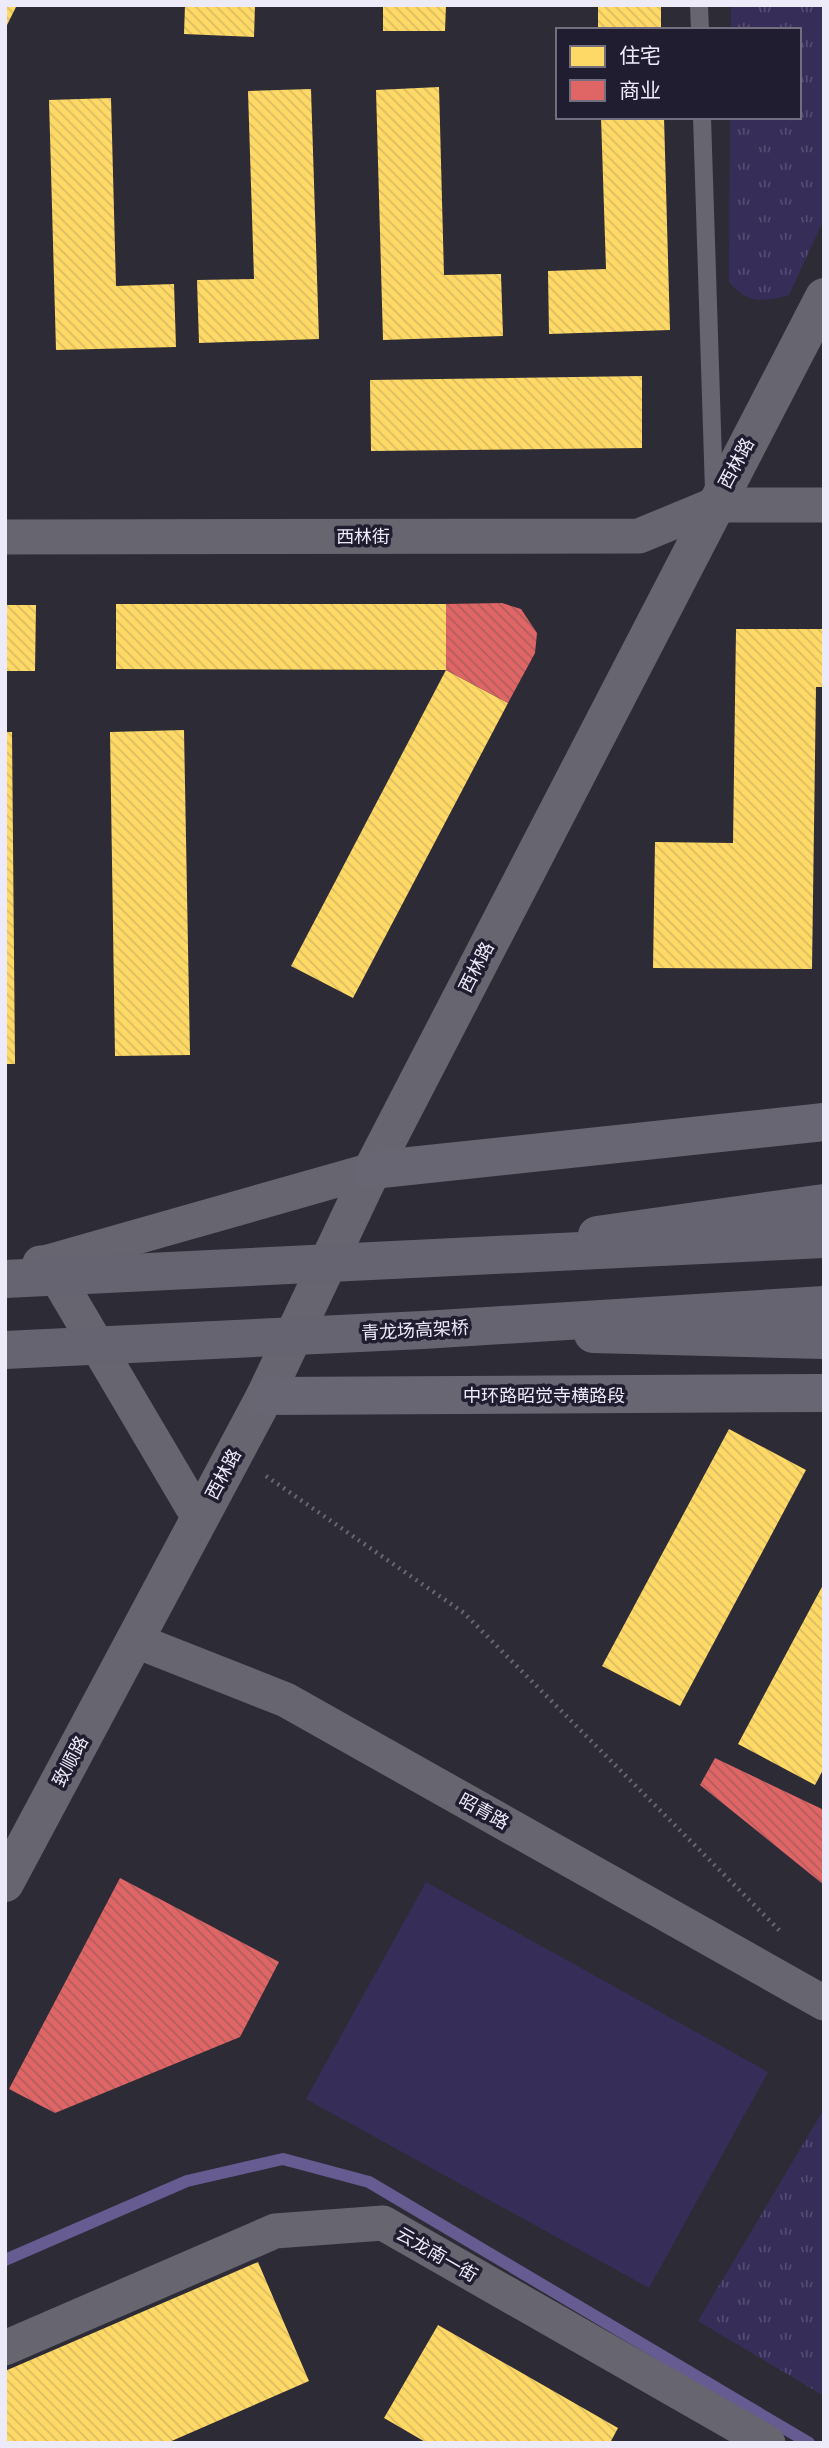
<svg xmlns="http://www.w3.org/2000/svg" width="829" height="2448" font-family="'IBM Plex Serif','Noto Sans SC',serif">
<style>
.park{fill:url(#park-tufts)}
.garden{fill:#372d59}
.homes{fill:url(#homes-back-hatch)}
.shops{fill:url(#shops-back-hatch)}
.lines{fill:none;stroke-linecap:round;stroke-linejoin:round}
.stream{stroke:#675c92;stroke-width:12}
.path{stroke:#686770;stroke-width:4.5;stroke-dasharray:2 5;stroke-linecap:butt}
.service{stroke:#67656f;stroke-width:18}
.minor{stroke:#67656f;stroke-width:35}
.tertiary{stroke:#67656f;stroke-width:38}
.primary{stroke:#686672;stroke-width:38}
.trunk{stroke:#666471;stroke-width:38}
.trunk-bridge{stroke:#666471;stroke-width:38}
.labels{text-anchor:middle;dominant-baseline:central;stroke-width:7;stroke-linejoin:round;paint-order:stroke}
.street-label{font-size:18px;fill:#edebf9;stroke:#211d30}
</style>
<defs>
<pattern id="park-tufts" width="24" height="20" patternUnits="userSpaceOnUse" patternTransform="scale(1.75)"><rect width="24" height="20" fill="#372d59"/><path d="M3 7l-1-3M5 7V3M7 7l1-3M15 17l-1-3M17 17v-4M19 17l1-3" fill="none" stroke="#544c72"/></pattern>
<pattern id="homes-back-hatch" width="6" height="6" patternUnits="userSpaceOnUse" patternTransform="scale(1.75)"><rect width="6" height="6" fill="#ffd966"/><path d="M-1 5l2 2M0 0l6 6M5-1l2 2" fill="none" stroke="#dabc61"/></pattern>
<pattern id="shops-back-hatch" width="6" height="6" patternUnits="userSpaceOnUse" patternTransform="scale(1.75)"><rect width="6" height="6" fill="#e06666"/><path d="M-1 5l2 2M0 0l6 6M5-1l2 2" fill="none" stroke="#b25c5e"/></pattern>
</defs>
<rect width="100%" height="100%" fill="#2d2b36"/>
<!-- park -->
<path class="park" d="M731,5h93v214l-35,76c-26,7 -42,9 -60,-13l1,-165h69v-87h-68z
M824,2109v287l-126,-75z"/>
<!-- garden -->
<path class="garden" d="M426,1882l342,190 -119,216 -343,-189z"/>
<!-- homes -->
<path class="homes" d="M5,5h12l-12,24z
M185,5h70l-1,32 -70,-3z
M383,5h63l-1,26h-62z
M598,5h63v24h-63z
M439,87l5,188 57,-1 2,62 -120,4 -7,-250z
M311,89l8,250 -120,4 -2,-63 57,-1 -6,-188z
M111,98l5,188 58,-2 2,63 -120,3 -7,-250z
M601,117h63l6,213 -121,4 -1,-63 58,-2z
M642,376v72l-271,3 -1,-71z
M116,604h330v66l-330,-1z
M5,605h31l-1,66h-30z
M736,629h88v58h-8l-4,282 -159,-1 2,-126 78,1z
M446,670l62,33 -155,295 -62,-32z
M184,730l6,325 -75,1 -5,-324z
M5,732h7l3,332h-10z
M729,1429l77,41 -126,236 -78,-40z
M824,1583v185l-9,17 -77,-41z
M258,2262l51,119 -142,62h-162v-72z
M438,2325l180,103 -8,15h-183l-43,-25z"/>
<!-- shops -->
<path class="shops" d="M502,603l19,6 16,24 -2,20 -27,50 -62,-33v-66z
M715,1758l109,52v75l-124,-100z
M120,1878l159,84 -39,75 -185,76 -46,-24z"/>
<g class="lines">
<!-- stream -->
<path class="stream" d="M5,2260l182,-79 96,-22 86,23 440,261"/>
<!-- path -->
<path class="path" d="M266,1476l198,137 317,319"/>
<!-- service -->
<path class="service" d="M699,5l1,25
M702,117l12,374"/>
<!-- minor -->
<path class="minor" d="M5,537l634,-1 75,-31h110
M48,1262l324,-92
M40,1263l8,-1 151,256
M134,1640l152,60 538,303
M5,2348l270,-117 108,-8 385,220"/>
<!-- tertiary -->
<path class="tertiary" d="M5,1883l260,-487 107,-226 452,-873"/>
<!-- primary -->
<path class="primary" d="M372,1170l452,-48
M265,1396l559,-3"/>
<!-- trunk -->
<path class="trunk" d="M597,1235l227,-32
M593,1334l231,6"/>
<!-- trunk-bridge -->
<path class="trunk-bridge" d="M5,1279l819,-40
M5,1350l418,-20 401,-25"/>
</g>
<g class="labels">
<!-- street labels -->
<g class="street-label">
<text transform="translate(736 463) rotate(-62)">西林路</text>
<text x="363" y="536">西林街</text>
<text transform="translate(476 967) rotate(-63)">西林路</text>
<text transform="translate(415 1330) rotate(-3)">青龙场高架桥</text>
<text x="544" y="1395">中环路昭觉寺横路段</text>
<text transform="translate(223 1474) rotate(-62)">西林路</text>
<text transform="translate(70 1761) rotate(-62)">致顺路</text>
<text transform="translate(484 1811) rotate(29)">昭青路</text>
<text transform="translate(437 2254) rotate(30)">云龙南一街</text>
</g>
</g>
<!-- border -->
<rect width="829" height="2448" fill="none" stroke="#edebf9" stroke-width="14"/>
<!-- legend -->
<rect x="556" y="28" width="245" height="91" fill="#211d30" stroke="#736f80" stroke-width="2"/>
<rect x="570" y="46" width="35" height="21" fill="#ffd966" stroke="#736f80" stroke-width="2"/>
<text x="619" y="63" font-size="21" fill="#edebf9">住宅</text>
<rect x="570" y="80" width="35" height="21" fill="#e06666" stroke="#736f80" stroke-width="2"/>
<text x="619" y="98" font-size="21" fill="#edebf9">商业</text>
</svg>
